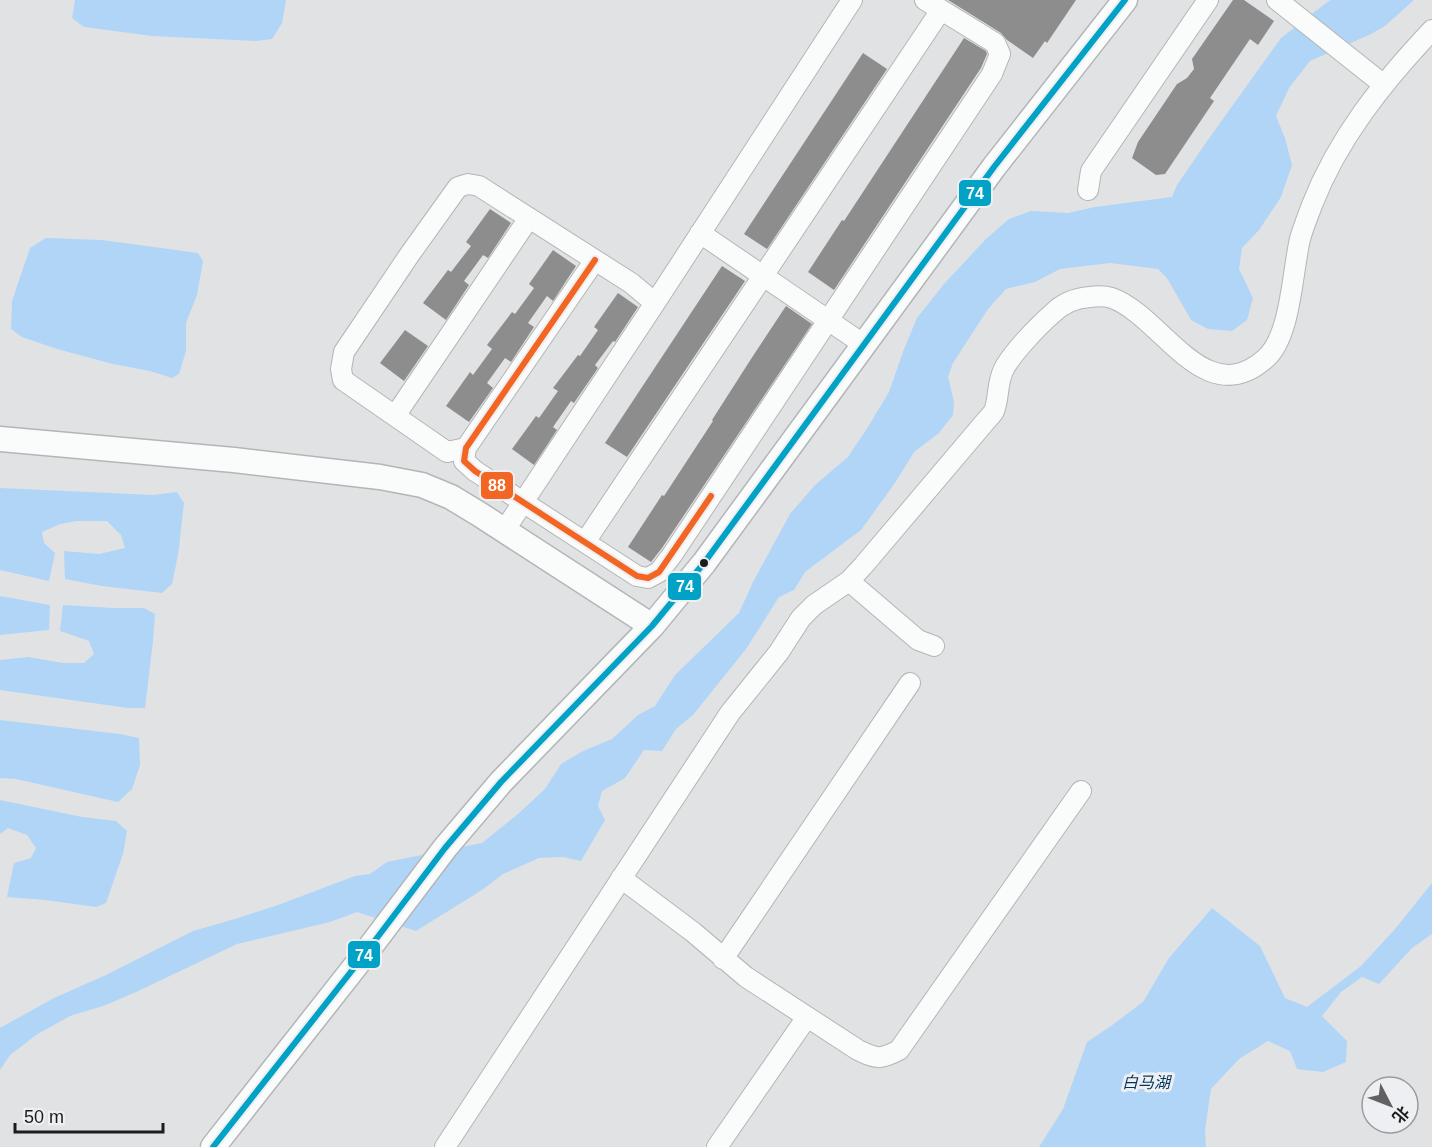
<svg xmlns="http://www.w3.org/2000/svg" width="1432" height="1147" font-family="Arial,'Noto Sans SC',sans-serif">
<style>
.water{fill:#b1d5f7}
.building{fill:#8d8d8e}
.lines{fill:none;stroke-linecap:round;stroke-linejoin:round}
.minor-casing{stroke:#b4b5b6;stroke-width:22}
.tertiary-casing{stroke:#b4b5b6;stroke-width:27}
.minor{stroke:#fafbfb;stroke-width:20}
.tertiary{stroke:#fafbfb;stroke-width:24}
.bus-1-casing{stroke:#edeff2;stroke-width:10}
.bus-2-casing{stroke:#edeff2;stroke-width:10}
.bus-1{stroke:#f26522;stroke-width:6}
.bus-2{stroke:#01a2c5;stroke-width:6}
.bus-dot{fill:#1c1c1e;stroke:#edeff2;stroke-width:2}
.labels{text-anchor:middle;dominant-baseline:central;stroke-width:6;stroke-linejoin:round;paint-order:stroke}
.water-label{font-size:16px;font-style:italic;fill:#013559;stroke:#edeff2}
.line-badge{stroke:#edeff2;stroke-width:2}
.badge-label{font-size:16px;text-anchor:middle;font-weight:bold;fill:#fff}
</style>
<rect width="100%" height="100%" fill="#e1e2e4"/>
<!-- water -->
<path class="water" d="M75,0h211l-4,23 -10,16 -16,2 -104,-5 -68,-9 -12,-9z
M1331,0h83l-29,26 -16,9 -59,26 -21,27 -13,28 9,22 7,27 -11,32 -22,33 -17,18 -3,21 14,29 -6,22 -15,11 -24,-2 -17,-9 -24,-42 -9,-9 -48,-6 -50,6 -25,13 -29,7 -18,20 -35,54 -5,14 6,25 -1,13 -14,18 -25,19 -19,31 -34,47 -56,42 -11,18 -15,7 -33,52 -53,66 -17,14 -14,22 -18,-1 -19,28 -23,13 -4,15 7,14 -24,41 -18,-4 -24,1 -36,16 -21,16 -66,41 -59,-19 -27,10 -93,22 -101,48 -30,13 -36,11 -34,19 -26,20 -10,15v-42l54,-30 52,-23 87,-44 42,-12 43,-14 77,-29 15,-2 17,-12 95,-19 36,-29 27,-25 16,-25 22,-13 29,-12 26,-24 17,-9 20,-31 64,-62 14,-31 37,-68 25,-29 33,-28 20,-30 21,-35 15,-43 13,-31 27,-34 42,-45 23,-20 22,-8 37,2 27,-6 77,-10 5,-12 28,-41 76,-106 45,-35z
M46,238l56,2 96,13 5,8 -6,34 -11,28v28l-7,23 -7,4 -22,-7 -37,-7 -56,-15 -35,-12 -11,-8 1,-28 18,-53z
M0,488l153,7 24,-3 7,11 -6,52 -6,29 -10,9 -60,-7 -37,-7 -1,-28 35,3 26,-6 -4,-13 -14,-14h-30l-17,3 -18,8 2,11 11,10 -6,28 -49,-11z
M0,596l50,9 -1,25 -49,5z
M63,605l50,3h31l11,6 -2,27 -8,67h-17l-128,-18v-30l28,-3 35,6h21l10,-9 -5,-13 -29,-10z
M0,720l120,14 19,4 1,27 -8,24 -14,13 -102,-23 -16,-1z
M0,800l82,17 34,4 11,10 -4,23 -17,49 -10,4 -51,-7 -38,-3 7,-34 17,-5 5,-10 -9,-13 -19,-7 -8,6z
M1432,883v51l-20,14 -33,36 -17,-7 -21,15 -19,24 25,25 -1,21 -23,10 -26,-3 -7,-18 -22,-10 -29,18 -28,30 -6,41 1,17h-167l24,-38 24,-67 24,-16 32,-24 26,-44 43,-50 48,38 25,52 22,9 54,-41 34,-37z"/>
<!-- building -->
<path class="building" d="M948,0h128l-29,43 -2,-2 -12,17 -26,-18 -6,-7z
M1233,0h11l30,21 -16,24 -8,-6 -40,59 4,3 -49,73 -9,1 -24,-17 6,-16 39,-58 10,-6 7,-9 -2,-10z
M964,38l22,13 1,3 -6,14 -147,222 -26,-18 34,-52 2,1z
M863,53l24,16 -120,180 -23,-15z
M490,209l21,14 -23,35 -5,-3 -19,26 5,4 -23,35 -23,-17 25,-33 3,2 20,-26 -5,-4z
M553,250l23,16 -23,35 -6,-5 -19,27 6,4 -23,35 -6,-4 -18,25 6,5 -24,34 -23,-16 24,-34 3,3 19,-26 -5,-4 25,-33 3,2 19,-26 -5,-4z
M722,266l23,15 -118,176 -22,-14z
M618,293l20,14 -23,35 -2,-1 -18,24 3,3 -24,35 -3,-2 -18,26 4,3 -23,35 -22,-16 24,-33 3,2 19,-27 -5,-3 25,-33 2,1 18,-26 -4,-3z
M786,306l26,18 -150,224 -11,14 -23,-15 34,-52 2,1 49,-75 -1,-1 39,-61z
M405,330l23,16 -24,35 -24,-18z"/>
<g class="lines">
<defs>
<path id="minor" d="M1277,0l107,85
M1088,190l3,-19 117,-171
M700,233l163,111
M595,260l-129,188 -2,13 11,10 162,105 11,2 11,-6 13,-17 320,-481 8,-20 -5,-11 -70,-43
M395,416l134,-198
M466,448l-19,4 -104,-72 -2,-11 3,-17 66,-98 48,-67 10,-3 11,2 152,97 24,20
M504,531l151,-228 197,-303
M585,542l356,-532
M849,581l69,59 16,6
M621,878l72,54 53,45 112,73c19,9 22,10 41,0l182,-259
M723,959l187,-276
M445,1147l285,-434 49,-61 22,-34 13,-13 35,-24 14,-15 122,-144c3,-4 7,-7 9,-11 5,-12 3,-27 9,-40 7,-16 36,-46 50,-58 10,-10 24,-15 37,-16 7,-1 15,-1 22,1 51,19 92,114 153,61 26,-22 27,-86 35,-120 3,-11 8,-23 12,-34 26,-67 71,-123 120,-175
M717,1147l90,-130"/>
<path id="tertiary" d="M0,439l234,21 146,17 42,8 29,12 28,17 173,112
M213,1147l148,-188 84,-111 56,-66 151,-156 52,-63 290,-396 131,-167"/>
</defs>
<!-- minor casing -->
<use href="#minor" class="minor-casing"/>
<!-- tertiary casing -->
<use href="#tertiary" class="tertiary-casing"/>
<!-- minor -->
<use href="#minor" class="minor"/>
<!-- tertiary -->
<use href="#tertiary" class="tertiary"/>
<defs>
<path id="bus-1" d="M595,260l-129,188 -2,13 11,10 162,105 11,2 11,-6 52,-76"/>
<path id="bus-2" d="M213,1147l148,-188 84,-111 56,-66 151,-156 52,-63 290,-396 131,-167"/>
</defs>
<!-- bus-1 casing -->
<use href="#bus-1" class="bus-1-casing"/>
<!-- bus-2 casing -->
<use href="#bus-2" class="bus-2-casing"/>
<!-- bus-1 -->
<use href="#bus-1" class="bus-1"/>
<!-- bus-2 -->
<use href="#bus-2" class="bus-2"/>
</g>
<!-- markers -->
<circle class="bus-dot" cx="704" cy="563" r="5"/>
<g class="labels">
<!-- water labels -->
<g class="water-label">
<text x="1146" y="1082">白马湖</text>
</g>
</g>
<g class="line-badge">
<rect x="958" y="179" width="34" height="28" rx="6" fill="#01a2c5"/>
<rect x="480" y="471" width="34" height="29" rx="6" fill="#f26522"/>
<rect x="667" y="572" width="35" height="29" rx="6" fill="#01a2c5"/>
<rect x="347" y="940" width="34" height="29" rx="6" fill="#01a2c5"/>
</g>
<g class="badge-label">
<text x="975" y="199">74</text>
<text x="497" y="491">88</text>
<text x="685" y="592">74</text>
<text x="364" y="961">74</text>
</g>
<!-- north arrow -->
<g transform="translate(1390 1105) rotate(132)"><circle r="28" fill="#edeff2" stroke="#999b9d" stroke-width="1.5"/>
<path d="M0-4.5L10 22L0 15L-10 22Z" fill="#616163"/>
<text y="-9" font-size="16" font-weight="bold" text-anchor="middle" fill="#1c1c1e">北</text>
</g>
<!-- scale -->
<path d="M15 1123v9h148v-9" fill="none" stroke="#1c1c1e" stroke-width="3"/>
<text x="24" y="1123" font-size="18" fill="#1c1c1e" stroke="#edeff2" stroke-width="4.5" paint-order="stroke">50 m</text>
</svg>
